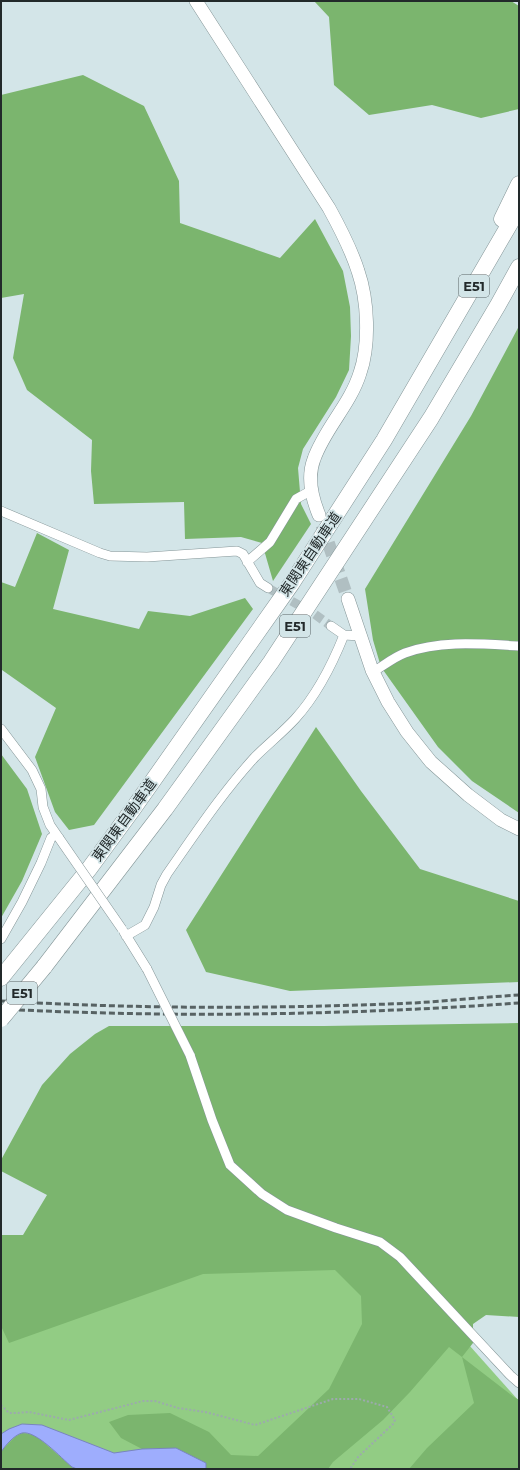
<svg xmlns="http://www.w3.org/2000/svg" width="520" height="1470" font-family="Montserrat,'Noto Sans JP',sans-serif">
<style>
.green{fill:#92cc84}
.forest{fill:#7bb56e}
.water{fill:#9eadfd;stroke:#7985be}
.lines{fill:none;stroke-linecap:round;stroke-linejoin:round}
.street-tunnel{stroke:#b0bfc2;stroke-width:9;stroke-dasharray:9 4.5;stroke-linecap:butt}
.secondary-tunnel{stroke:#b0bfc2;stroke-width:13;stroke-dasharray:13 6;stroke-linecap:butt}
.street-casing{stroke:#849597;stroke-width:10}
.secondary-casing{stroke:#849597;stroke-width:14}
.highway-casing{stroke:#849597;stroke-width:17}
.path{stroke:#9caaad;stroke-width:2;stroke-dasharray:2 2;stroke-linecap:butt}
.street{stroke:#fff;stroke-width:9}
.secondary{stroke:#fff;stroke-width:13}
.highway{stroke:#fff;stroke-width:16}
.rail{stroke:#576263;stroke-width:3;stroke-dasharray:6 3;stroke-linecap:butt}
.street-bridge-casing{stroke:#849597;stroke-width:10;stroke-linecap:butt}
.highway-bridge-casing{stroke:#849597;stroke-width:17;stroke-linecap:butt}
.street-bridge{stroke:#fff;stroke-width:9}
.highway-bridge{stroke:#fff;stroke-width:16}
.labels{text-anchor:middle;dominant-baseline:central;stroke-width:3.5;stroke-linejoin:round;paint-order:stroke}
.shield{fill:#d3e5e8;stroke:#576163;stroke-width:1}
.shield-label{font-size:13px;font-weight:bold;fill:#22292a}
.street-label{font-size:14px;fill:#22292a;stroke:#d3e5e8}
</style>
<rect width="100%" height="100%" fill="#d3e5e8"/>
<!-- green -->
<path class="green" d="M335,1261l110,57 74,83v68h-518v-178z"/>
<!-- forest -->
<path class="forest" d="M314,1h197l8,5v103l-38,9 -49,-13 -63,10 -35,-30 -5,-68z
M83,75l61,31 35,75 1,42 100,35 35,-39 28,52 7,36 1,29 -2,34 -13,27 -33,52 -5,19 3,36 10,20 -38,57 -11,-38 -21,-6 -56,2 -1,-37 -90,2 -3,-33 1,-31 -65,-50 -14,-32 11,-64 -23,4v-203z
M519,326v487l-47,-32 -34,-34 -57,-80 -8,-27 -8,-51 106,-173z
M37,533l32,17 -16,59 86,20 9,-18 42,5 55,-18 8,11 -159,216 -25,5 -14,-18 -20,-55 21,-49 -54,-38 -1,-15v-73l14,5z
M316,727l45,64 59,78 99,32v81l-229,9 -84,-19 -20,-42z
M1,754l26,35 15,45 -20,47 -21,37z
M519,1023v294l-33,-2 -13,9v19l-11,14 52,40 5,3v69h-110l18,-21 47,-45 -12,-46 -13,-10 -39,45 -27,28 -50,42 -5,7h-122v-6l-30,-15 -34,1 -21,-11 -12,-16 19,-7 42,-2 39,19 22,23 27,1 71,-67 33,-65 -1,-28 -26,-26 -132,4 -194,69 -8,-17v-91h22l24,-40 -46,-24v-11l41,-75 28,-31 25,-20 14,-8h215z
M22,1433l13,2 37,32 5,2h-76l1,-19 13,-13z"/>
<!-- water -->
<path class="water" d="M22,1424l20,1 72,28 28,-4 34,-1 30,15v6h-129l-5,-2c-11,-9 -36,-37 -50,-34 -8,2 -17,13 -21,19v-18l8,-5z"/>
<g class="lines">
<!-- street-tunnel -->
<path class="street-tunnel" d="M268,588l45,25 18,13"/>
<!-- secondary-tunnel -->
<path class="secondary-tunnel" d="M322,525l26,74"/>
<defs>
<path id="street" d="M1,511l99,42 10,3 37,1 90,-6 6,3 17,29 8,5
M247,562l23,-20 26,-43 16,-9
M331,626l13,9 16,1
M373,672c10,-6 21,-15 32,-19 36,-13 76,-9 114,-7
M1,729l31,41 9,19 2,18 7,18 9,13
M124,932l23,37
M126,936l19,-11 9,-18 7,-22 6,-11c28,-40 55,-81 88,-117 13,-13 27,-24 40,-38 21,-23 37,-54 49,-84
M1,939l21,-37 19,-39 10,-25 5,-4
M190,1055l22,65 18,45 32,29 25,16 49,18 44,14 20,15 110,118 9,8"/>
<path id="secondary" d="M196,1l133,207c11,20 22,41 29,63 10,29 12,73 2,102 -10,32 -35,55 -46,86 -7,18 -2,39 5,56
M348,599l24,71 16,32 19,30 24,30 37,33 33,25 18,9"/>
<path id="highway" d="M502,219l17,-35
M44,967l121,-158 106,-147 160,-244 67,-113 21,-38
M1,978l88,-109 44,-60 159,-226 92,-143 135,-232"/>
</defs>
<!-- street casing -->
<use href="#street" class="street-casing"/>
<!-- secondary casing -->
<use href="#secondary" class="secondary-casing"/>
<!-- highway casing -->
<use href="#highway" class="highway-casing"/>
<!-- path -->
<path class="path" d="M1,1405l8,8h8l12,-1 40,8 74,-19h12l23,7 27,4 50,13 78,-26h26l28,8 8,13 -2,4 -35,33 -8,12"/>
<!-- street -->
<use href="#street" class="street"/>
<!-- secondary -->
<use href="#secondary" class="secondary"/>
<!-- highway -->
<use href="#highway" class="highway"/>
<!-- rail -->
<path class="rail" d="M1,1001c137,8 275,8 412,2 35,-2 71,-6 106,-8
M1,1009c172,9 346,6 518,-6"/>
<defs>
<path id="street-bridge" d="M59,838l63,91
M147,969l43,86"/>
<path id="highway-bridge" d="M1,1019l43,-52"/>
</defs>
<!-- street-bridge casing -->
<use href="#street-bridge" class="street-bridge-casing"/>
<!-- highway-bridge casing -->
<use href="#highway-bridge" class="highway-bridge-casing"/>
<!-- street-bridge -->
<use href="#street-bridge" class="street-bridge"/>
<!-- highway-bridge -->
<use href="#highway-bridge" class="highway-bridge"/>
</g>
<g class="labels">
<!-- shield labels -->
<g class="shield">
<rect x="459" y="275" width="30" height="22" rx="3"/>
<rect x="280" y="615" width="30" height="22" rx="3"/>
<rect x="7" y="982" width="30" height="22" rx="3"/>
</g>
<g class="shield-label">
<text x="474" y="286">E51</text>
<text x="295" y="626">E51</text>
<text x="22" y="993">E51</text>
</g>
<!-- street labels -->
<g class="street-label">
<text transform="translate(310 554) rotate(-56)">東関東自動車道</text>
<text transform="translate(124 820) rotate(-54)">東関東自動車道</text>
</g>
</g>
<!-- border -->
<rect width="520" height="1470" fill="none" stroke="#22292a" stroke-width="4"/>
</svg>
